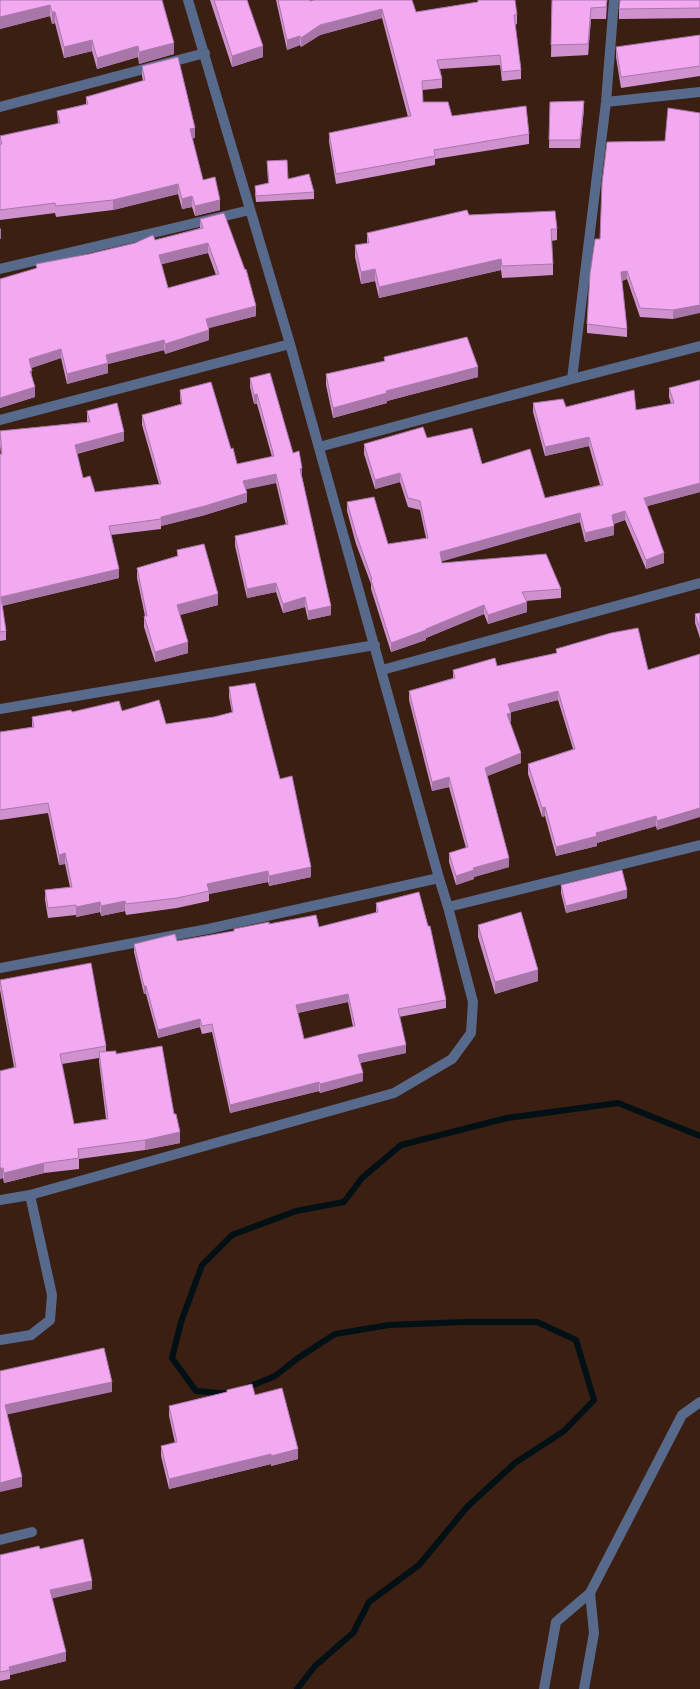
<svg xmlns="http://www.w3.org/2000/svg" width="700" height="1689" font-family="Commissioner,sans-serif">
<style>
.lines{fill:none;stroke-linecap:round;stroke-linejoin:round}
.stream{stroke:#011014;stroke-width:6}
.minor{stroke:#586a8b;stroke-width:10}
.wall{fill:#d091cf;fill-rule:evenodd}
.shaded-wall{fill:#a976a9}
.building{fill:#f2a9f1;stroke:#a976a9;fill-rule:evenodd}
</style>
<rect width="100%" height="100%" fill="#3a1f12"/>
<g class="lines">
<!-- stream -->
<path class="stream" d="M246,1388l29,-12 23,-18 37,-24 54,-9 75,-3h73l39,18 18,60 -30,31 -49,32 -48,44 -48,58 -50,37 -16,31 -38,33 -18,23
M232,1394l-36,-3 -24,-33 9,-36 21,-57 30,-30 64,-24 48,-9 18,-24 39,-33 106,-27 111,-15 82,33"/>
<!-- minor -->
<path class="minor" d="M606,102l94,-10
M0,107l205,-54
M0,269l250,-59
M572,379l34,-277 8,-102
M0,420l290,-76
M319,447l253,-68 128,-33
M382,670l318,-87
M0,709l375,-64
M448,907l252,-62
M0,968l208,-39 231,-51
M0,1200l30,-5 364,-102 58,-34 19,-26 2,-31 -25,-95 -9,-29 -149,-534 -102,-344
M0,1340l31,-5 19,-15 2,-25 -22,-100
M0,1540l32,-8
M544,1689l12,-67 34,-29 92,-178 18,-13
M584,1689l10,-56 -4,-40"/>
</g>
<!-- wall -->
<path class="wall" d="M0,0h162l12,54 -35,10 -1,-7 -41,12 -5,-18 -28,7 -9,-35 -3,1 -2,-8 -50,13z
M210,0h37l16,57 -31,10z
M276,0h34v1l106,11 62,-10v-2l39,15v9l-2,1 6,45v9l-19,2 -2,-16 -60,4 2,10v9l-19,2v12l29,14 77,18v10l-94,15v6l-99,19 -7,-42v-9l79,-16 -26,-99 -62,17 -19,12 -1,-2 -13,5z
M552,0h55l-1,19h-15l-3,36 -37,2z
M700,0v18l-81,1v-10z
M700,35v41l-79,12 -5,-31v-10z
M142,66l53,72h-3l11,42 17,30 -25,6 -3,-9 -10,2 -4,-15 -65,16 -57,7 -1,-4 -55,7v-84l58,-12 -1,-13 29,-7v-7l57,-16 -1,-5z
M550,102l34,7 -4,39h-31z
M700,113l-27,206 -33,-2 -13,-38 -5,2 5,48v8l-40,-4v-9l13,-85 65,-98z
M267,161l21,18 26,13v7l-58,3 -1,-9v-7l13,-3z
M469,215l88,14v11l-6,1 2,23v11l-51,3 -1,-8 -122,28 -4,-17 -14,3 -6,-27v-12l12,-1v-11z
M200,219l56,97 -48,12 1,12 -44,14 -1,-4 -56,14v9l-41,11 -6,-26 -30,10 1,9 3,20 -35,11v-129l36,-10v-5l53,-10 66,-14 45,-12zM208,253l8,22 -48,13 -7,-24z
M384,357l94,20 -91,24v2l-54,15 -7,-33v-11l58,-13z
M250,378l43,75 9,24 29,138 -23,5 -3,-13 -22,6 -7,-21 -29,6 -12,-52v-10l51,-11 -10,-42 -31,6 2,13 -42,13 -44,11v3l-50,6 8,43 -117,28 4,25v9l-6,1v-187h1l-1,-8v-15l87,-9v-11l37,30 -47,13 6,24 12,14 64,-8 -17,-59v-10l39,-11 -1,-5v-9l51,59 6,15 35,-7 -15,-53h-3l-4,-17z
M700,380v112l-53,14 17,57 -18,6 -21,-49 -11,4v11l-29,7 -5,-20 -138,39v2l119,26v9l-35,3 1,11 -39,12 -4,-10 -58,24v2l-35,12 -20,-63v-5l-15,-40 -9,-33v-9l41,42 38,-6 -6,-28 -12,-3 -8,-25 -25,7 -11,-35v-10l63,-6 55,26 63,34 55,-13 -11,-39 -44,10 -12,-44v-9l33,4 70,3 35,-6 -2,-7v-9z
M177,550l41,55 -39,10 9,38 -33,9 -11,-35v-11h1l-8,-38v-10l40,-12z
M700,613v25l-5,-15v-9z
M556,649l92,21 52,-16 -43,176 -1,-4 -59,17v3l-41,10 -11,-40 -3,1 -14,-43v-10l45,-15 -15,-49 -47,12v10h-1l11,41 -34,13 22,91 -35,10v2l-18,6 -7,-23v-9l17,-5 -17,-61 -17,4 -23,-91v-9l44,-13v-8l44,-4 59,-13z
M229,687l51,92 31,98 -42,9 -1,-4 -59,12v7l-32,7 -51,7 -1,-4 -24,5 -1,-4 -24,5v-2l-28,3 -3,-18v-10l25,-3 -5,-23 -6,1 -11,-52 -48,7v-88l32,-5v-10l40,-5 50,-1 44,13 48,-7 18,-4 -3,-16z
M561,885l66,13 -61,15 -5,-20z
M376,903l70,97v8l-47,9 7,36 -46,10 3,18 -43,12 -1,-2 -89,22 -18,-81 -10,2 -2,-7 -42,11 -12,-44h-2l-10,-42v-8l43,-3 57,-10v-2l35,-5 50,3 57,-14zM348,1002l5,25 -49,12 -6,-26z
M478,925l60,56 -43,13 -17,-57z
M0,980l106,66v5l10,3 58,60 6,29 -35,7 -66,9v10l-35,4 -40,10 -1,-5 -3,1 14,-112 -14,-77zM99,1058v4l7,57 -32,5 -12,-60z
M227,1390l28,5 43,64 -27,7v-2l-102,25 -8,-33v-10l14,-3 -6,-27v-10l58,-14z
M40,1549l52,40 -40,9 14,63 -56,14v4l-10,2v-126z"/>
<!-- shaded-wall -->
<path class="shaded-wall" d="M607,0l-1,19v-12z
M50,5v11l-50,13v-12z
M591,8v11l-3,36v-11z
M382,9v9l-62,17 -19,12v-9l19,-13z
M52,12h3v11l-3,1z
M300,36v9l-13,5v-10z
M92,40v11l-28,7v-11z
M174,43v11l-35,10v-12z
M138,46v11l-41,12v-11z
M263,46v11l-31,10v-11z
M584,101v8l-4,39v-8z
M195,128v10l-5,1v-10z
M178,184v10l-65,16v-10z
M192,196v11l-10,2v-10z
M220,200v10l-25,6v-10z
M1,228v11h-1v-10z
M208,243v10l-49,12v-10z
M501,259v11l-122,28v-11z
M375,269v12l-14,3v-12z
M627,271v8l-6,2v-9z
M700,305v8l-27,6v-9z
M256,306v10l-50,13v-10z
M209,330v10l-44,14v-10z
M164,340v10l-56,14v9l-41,11v-10l39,-19z
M61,349v9l-32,11v-10z
M478,367v10l-91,24v2l-54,15v-10l53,-17z
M35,387v10l-35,11v-10z
M257,394v10h-3v-9z
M124,432v9l-49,13v-9z
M589,437v9l-44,10v-9z
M302,468v9l-2,-8z
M400,473v9l-25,7v-9z
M276,474v9l-33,7v-9z
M700,483v9l-56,15v-9z
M247,493v9l-42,13 -44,11v-9z
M625,511v9l-13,4v-9z
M580,513v9l-140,40v-10z
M614,526v9l-29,7v-9z
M664,553v10l-18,6v-9z
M119,569v9l-118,28v-9z
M276,583v9l-29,6v-9z
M218,594v11l-41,11v-11z
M305,597v10l-22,6v-9z
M527,602v10l-39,12v-9z
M484,605v9l-58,24v2l-35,12v-9z
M331,606v9l-23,5v-9z
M188,642v11l-33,9v-10z
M558,691v9l-50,13v-9z
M511,713v9l-4,1v-9z
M521,753v10l-36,14v-9z
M449,777v10l-17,4v-9z
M545,807v9l-3,1v-9z
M700,808v9l-43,13v-9z
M656,816v10l-59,17v3l-41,10v-9l40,-14z
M65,853v11l-6,1v-10z
M509,858v9l-35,10v2l-18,6v-9l17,-8z
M311,867v10l-42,9v-10z
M268,871v11l-59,12 -2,-10z
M627,890v8l-61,15v-7z
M125,901v10l-24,5v-10z
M100,902v10l-24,5v-10z
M538,970v11l-43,13v-12z
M144,986h2v8h-2z
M348,994v8l-52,11v-8z
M200,1019v8l-42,11v-8z
M406,1045v8l-48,10v-8z
M363,1073v8l-43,12v-9z
M319,1082v9l-89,22v-8z
M180,1132v11l-35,7v-10z
M44,1163v10l-40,10v-10z
M0,1168h3v10l-3,1z
M112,1382v10l-107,23v-10z
M298,1449v10l-27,7v-10z
M271,1454v10l-102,25v-10z
M22,1477v10l-22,5v-9z
M92,1581v8l-42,10v-9z
M66,1652v9l-56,14 -1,-8z"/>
<!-- building -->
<path class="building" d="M0,0h162l12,43 -35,9 -1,-6 -41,12 -5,-18 -28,7 -9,-35h-3l-2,-7 -50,12z
M214,0h33l16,46 -31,10z
M278,0h32v1l4,-1h98l4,12 62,-10v-2h37l2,15h-3l7,55 -19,2 -2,-17 -63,5 5,19 -20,2 1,21h25l4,14 74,-10 3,28 -95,16 1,6 -99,18 -7,-41 82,-17 -29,-107 -62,16 -19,13 -1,-2 -13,4z
M552,0h55l-1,7 -15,1 -3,36 -37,1z
M620,0h80v8l-81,1z
M700,35v31l-79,11 -5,-30z
M178,57l17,71 -5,1 13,51 12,-3 5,23 -25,6 -3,-10 -10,3 -4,-15 -65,16 -57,6 -1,-3 -55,7v-66h2l-2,-8 60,-13 -3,-12 31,-7 -2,-7 59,-17 -3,-14z
M584,101l-4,39h-31l1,-38z
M668,108l32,5v192l-27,5 -33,-2 -13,-37 -6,1 6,57 -40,-5 3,-50 5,-35h5l2,-56 5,-41 58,-1z
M287,160l1,19 21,-5 5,18 -58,4 -1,-10 14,-3 -2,-22z
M467,210l2,5 86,-4 2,18h-6l2,35 -51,2 -1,-7 -122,28 -4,-18 -14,3 -6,-27 14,-2 -2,-10z
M224,213l21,57 1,-1 10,37 -50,13 3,11 -44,14 -1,-4 -58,15 2,8 -41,11 -6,-25 -32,10 3,12h-2l5,16 -35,11v-119l37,-11 -1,-4 53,-10 46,-11 18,-8 2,5 48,-12 -3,-9zM208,243l11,31 -51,14 -9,-33z
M467,337l11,30 -92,24 1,2 -54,15 -7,-34 59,-13 -1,-4z
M270,373l23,80 6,-2 3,17 -2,1 31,137 -23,5 -3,-14 -22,7 -7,-21 -29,6 -12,-53 53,-12 -12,-50 -33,7 4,12 -42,13 -44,11v2l-52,7 10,43 -118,28 5,34 -6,1v-178h2l-2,-23 90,-9 -3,-11 30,-8 7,29 -49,13 8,33 7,-2 5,16 66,-8 -19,-69 40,-11 -2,-14 31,-8 20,67 2,-1 4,16 37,-8 -17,-62 -3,1 -4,-17z
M700,380v103l-56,15 20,55 -18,7 -21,-49 -13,4 2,11 -29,7 -5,-20 -140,39 2,11 104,-9 15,35 -39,3 5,10 -39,13 -4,-10 -58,24v1l-35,13 -20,-63 1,-1 -16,-45 -9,-32 27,-5 14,47 40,-6 -8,-37 -12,-3 -8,-25 -25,7 -11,-36 59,-17 4,11 45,-10 10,36 48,-15 15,49 58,-13 -14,-48 -44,10 -12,-44 30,-4 3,8 68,-17 2,20 38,-7 -5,-15z
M204,544l14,50 -41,11 11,37 -33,10 -11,-36h3l-10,-48 41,-12 -1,-6z
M700,613v16l-5,-15z
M638,628l10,42 52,-16v154l-43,13 -1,-5 -60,17 1,3 -41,11 -11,-40 -3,1 -14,-44 47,-15 -17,-58 -50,13 3,9 -4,1 14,39 -36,15 24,90 -36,10 1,2 -18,6 -7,-23 19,-6 -19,-70 -17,5 -23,-91 46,-13 -2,-8 42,-12 2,8 60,-13 -1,-4 55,-16z
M255,683l25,96 12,-3 19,91 -42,9 -1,-5 -61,13 2,7 -32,7 -51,6 -1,-3 -24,5 -1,-4 -24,5v-2l-28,3 -3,-18 27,-3 -7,-34 -6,2 -11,-52 -48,7v-78l34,-5 -2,-10 39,-7 1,2 47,-11 3,10 37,-11 7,24 48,-7 19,-5 -4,-25z
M622,870l5,20 -61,16 -5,-21z
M419,892l9,34h2l16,74 -48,9 8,36 -48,10 5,18 -43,11 -1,-2 -89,23 -18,-81 -10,2 -2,-7 -42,11 -12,-44h-2l-10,-42 41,-10 2,7 57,-10v-2l35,-7v2l47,-9 3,12 59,-15 -2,-9zM348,994l7,32 -51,13 -8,-34z
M521,912l17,58 -43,12 -17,-57z
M91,963l15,83 -46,8 14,70 34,-5 -9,-67 17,-1v3l46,-8 12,68h2l4,18 -35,8 -67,9 1,9 -35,5 -40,10 -1,-5h-3v-97l16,-4 -16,-87z
M104,1348l8,34 -107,23 17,72 -22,6v-112z
M252,1384l3,11 27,-7 16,61 -27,7v-2l-102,25 -8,-33 16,-4 -8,-36 58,-14v-2z
M83,1539l9,42 -42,9 16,62 -57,15 1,3 -10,2v-117l39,-9 1,3z"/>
</svg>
